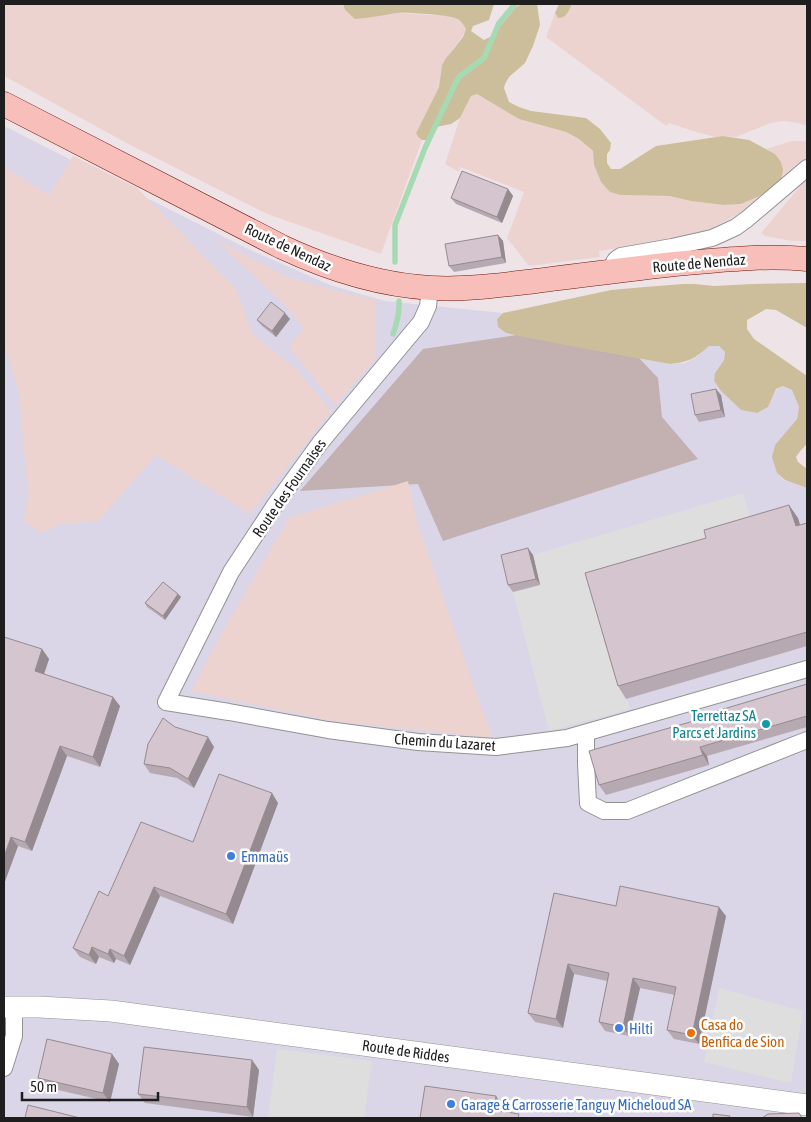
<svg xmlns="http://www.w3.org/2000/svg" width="811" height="1122" font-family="'Asap Condensed',sans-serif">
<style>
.industrial{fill:#dad6e7}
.construction{fill:#c3b0b0}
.farmland{fill:#edd3d0}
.forest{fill:#ccbe9b}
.parking{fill:#dedede}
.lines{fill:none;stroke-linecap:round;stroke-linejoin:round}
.stream{stroke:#a6dab3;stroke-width:5.5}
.minor-casing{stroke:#929292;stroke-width:18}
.tertiary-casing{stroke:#929292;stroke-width:22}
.secondary-casing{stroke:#701609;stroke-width:25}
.minor{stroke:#fff;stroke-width:16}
.tertiary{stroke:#fff;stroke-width:21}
.secondary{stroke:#f7beba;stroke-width:24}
.wall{fill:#b7a9b1}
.shaded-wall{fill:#958a90}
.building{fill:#d5c5ce;stroke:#958a90}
.culture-dot{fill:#0f9aa8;stroke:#fff;stroke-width:2}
.shop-dot{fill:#3f7fe0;stroke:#fff;stroke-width:2}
.food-dot{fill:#e8710a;stroke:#fff;stroke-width:2}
.labels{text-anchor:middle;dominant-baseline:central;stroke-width:5;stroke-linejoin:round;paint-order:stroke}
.street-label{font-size:15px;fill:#1e1e1e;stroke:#fff}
.culture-label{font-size:15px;fill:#0d838f;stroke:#fff;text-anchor:end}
.shop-label{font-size:15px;fill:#366cbe;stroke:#fff;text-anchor:start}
.food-label{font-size:15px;fill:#c56008;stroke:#fff;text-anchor:start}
</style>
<rect width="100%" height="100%" fill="#eee4e8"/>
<!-- industrial -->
<path class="industrial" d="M4,126l242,122 84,37 55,16 118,12 -6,6 1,8 8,6 59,12 105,19 15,-1 13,-7 11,-10h10l6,6 -1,8 -9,13 -1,8 7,10 20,19 15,3 12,-6 8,-17 7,-4 9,4 7,17 -2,12 -22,26 2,28 7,7 23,8v630h-803z"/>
<!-- construction -->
<path class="construction" d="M517,335l122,23 19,20 4,39 36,42 -255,82 -25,-57 -118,7 123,-142z"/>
<!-- farmland -->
<path class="farmland" d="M4,4h339l2,6 10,8h10l35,-5 47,3 9,2 6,4 4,7 -4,8 -9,13 -7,8 -4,7 -3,22 -23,46 2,4 4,3 -41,114 -114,-40 -135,-68 -128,-70z
M572,4h235v122l-9,-3 -16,-2 -11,2 -35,14 -12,-1 -9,1 -19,-5 -27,-9 -3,3 -120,-89 9,-24 3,5 9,-4z
M477,94l42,25 47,13 13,7 14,12 1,14 7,17 10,10 9,3 49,1 22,5 32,4 18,-1 26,-11 -18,15 -40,22 -19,6 -91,15 1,6 -71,9 -22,-28 17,-46 -64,-25 -1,5 -14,-8 15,-46 11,-22z
M792,141h15v20l-26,19 -6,-26 -9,-5z
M73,156l64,32 99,101 16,45 44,35 35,42 -81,103 -94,-59 -58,66 -38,3 -19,9 -17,-12 4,-29 -9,-99 -15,-50v-176l45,28z
M807,178v63h-15l-27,-5 -4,-3z
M215,239l70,37 63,18 28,6 -1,59 -40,46 -46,-58 15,-19 -19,-23z
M408,481l9,42 75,215 -158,-17 -143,-30 33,-62 65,-111z"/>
<!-- forest -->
<path class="forest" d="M343,4h151l-5,16 -16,6 -2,5 13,9 8,-4 24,-29 6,-3h15l3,21 -7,21 -8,17 -16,14 -4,7 -1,4 5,14 10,5 12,4 55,7 14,11 11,14 -1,7 -3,4v9l4,6h9l36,-23 67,-10 26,4 26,14 6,8 2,8 -2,10 -14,13 -26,11 -18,1 -32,-4 -22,-5 -49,-1 -10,-3 -9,-10 -7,-17 -1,-14 -14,-12 -13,-7 -47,-13 -42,-25 -6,2 -11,22 -9,6 -15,3 -8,13h-6l-4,-3 -2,-4 23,-46 3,-22 4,-7 7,-8 10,-13 3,-8c-3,-5 -5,-9 -11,-11 -9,-3 -48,-6 -58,-5 -14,2 -28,5 -42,6l-10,-9z
M559,4h13c-3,6 -5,14 -14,14l-3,-5z
M807,283v45l-31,-18 -10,-1 -19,11v9l7,10 53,37v68l-6,6 -5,7 2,5 9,7v19l-22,-8 -8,-7 -5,-16 3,-12 22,-26 2,-12 -7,-17 -9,-4 -7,3 -8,18 -11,6 -16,-3 -20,-19 -7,-10 1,-8 9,-13 1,-8 -6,-6h-10c-14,13 -21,16 -39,18l-105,-19 -59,-12 -8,-6 -1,-8 6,-6 108,-23 34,-3 38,-3h12l19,2 38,-2z"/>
<!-- parking -->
<path class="parking" d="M743,493l11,37 -160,55 36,124 -81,22 -36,-139 27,-7 -7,-30z
M719,988l84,23 -12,72 -87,-21z
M277,1049l95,12 -8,57h-96z"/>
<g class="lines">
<!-- stream -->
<path class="stream" d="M395,262v-37l30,-77 31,-66 4,-6 24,-18 15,-35 16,-19
M393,334c4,-11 7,-21 6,-33"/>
<defs>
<path id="minor" d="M614,272c-1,-9 -1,-12 7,-16l51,-9 40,-9 9,-4 15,-7 11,-8 60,-51
M430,288l-2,18 -7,16 -101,121 -45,62 -44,67 -65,130 63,10 99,18 90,12 78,5 71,-9 240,-69
M586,733v30l2,40 16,8h23l180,-71
M4,1068l10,-32v-29"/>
<path id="tertiary" d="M4,1007h35l72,4 696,94"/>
<path id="secondary" d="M4,104l278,143c47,22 97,38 149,41 35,2 70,-3 105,-7 47,-6 93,-12 139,-17 44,-4 88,-9 132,-5"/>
</defs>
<!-- minor casing -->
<use href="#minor" class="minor-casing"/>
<!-- tertiary casing -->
<use href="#tertiary" class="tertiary-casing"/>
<!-- secondary casing -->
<use href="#secondary" class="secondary-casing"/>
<!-- minor -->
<use href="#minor" class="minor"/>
<!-- tertiary -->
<use href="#tertiary" class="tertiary"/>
<!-- secondary -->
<use href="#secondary" class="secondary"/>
</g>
<!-- wall -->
<path class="wall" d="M508,189l5,7 -11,27 -46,-19 -5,-6z
M498,235l5,6 3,22 -52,9 -5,-6z
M290,319l-14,18 -14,-11 -5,-6z
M721,395l4,22 -26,5 -4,-7z
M798,518l2,7 7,-2v123l-181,53 -8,-13z
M533,555l7,30 -27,7 -5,-7z
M178,594l3,3 -16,23 -18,-13 -2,-4z
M42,649l7,10 -5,15 76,32 -20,61 -33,-11 -35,95 -14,-5 -14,38z
M807,684v43l-100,29 2,9 -103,30 -7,-10 119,-71z
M175,727l39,20 -20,41 -17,-10 -27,-5 -6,-9z
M278,803l-45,121 -73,-28 -30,69 -14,-6 -2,4 -15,-6 -3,7 -16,-7 -7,-9 35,-52 85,-54z
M554,893l62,13 110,10 -27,128 -25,-5 -7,-9 8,-35 -35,-7 -11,48 -24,-5 -6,-9 8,-41 -33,-7 -11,54 -28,-6 -7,-9z
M112,1054l7,10 -9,38 -65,-15 -7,-9z
M252,1060l7,10 -6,47 -108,-14 -7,-9z"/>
<!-- shaded-wall -->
<path class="shaded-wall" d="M508,189l5,7 -11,27 -5,-6z
M498,235l5,6 3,22 -4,-6z
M285,313l5,6 -14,18 -4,-6z
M716,389l5,6 4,22 -4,-7z
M789,505l9,13 6,21 -8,-13z
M528,548l5,7 7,30 -4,-6z
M178,594l3,3 -16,23 -2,-4z
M42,649l7,10 -7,21 -7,-9z
M113,697l7,9 -20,61 -7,-10z
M208,737l6,10 -20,41 -6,-9z
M60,746l7,10 -35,95 -7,-9z
M700,747l7,9 2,9 -6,-10z
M272,793l6,10 -45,121 -7,-10z
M11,837l7,9 -14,38v-27z
M154,887l6,9 -30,69 -6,-9z
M719,907l7,9 -27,128 -7,-9z
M92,947l7,10 -3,7 -7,-9z
M110,949l6,10 -2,4 -6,-9z
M568,964l6,10 -11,54 -7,-9z
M633,978l7,10 -11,48 -6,-9z
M112,1054l7,10 -9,38 -7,-9z
M252,1060l7,10 -6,47 -6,-10z
M496,1096l8,13 -1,9 -9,-8z"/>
<!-- building -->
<path class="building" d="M462,171l46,18 -11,28 -46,-19z
M498,235l4,22 -53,9 -4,-22z
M271,302l14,11 -13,18 -15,-11z
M716,389l5,21 -26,5 -4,-21z
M789,505l7,21 11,-3v109l-189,54 -33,-113 121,-35 -2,-8z
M528,548l8,31 -28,6 -7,-30z
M163,582l15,12 -15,22 -18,-13z
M4,637l38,12 -7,22 78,26 -20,60 -33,-11 -35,96 -14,-5 -7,20z
M807,684v32l-107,31 3,8 -104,30 -10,-34 129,-37 -1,-3z
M163,718l12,9 33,10 -20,42 -18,-11 -26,-4 4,-20z
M219,774l53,19 -46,121 -72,-27 -30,69 -14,-7 -2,5 -16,-7 -3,8 -16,-7 26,-57 9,5 33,-74 52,20z
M620,886l99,21 -27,128 -25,-5 9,-43 -43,-9 -10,49 -24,-5 10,-49 -41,-9 -12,55 -28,-6 26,-120 62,13z
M47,1039l65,15 -9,39 -65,-15z
M144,1047l108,13 -5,47 -109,-13z
M425,1086l71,10 -2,14 25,4 -1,4h-98z
M28,1105l52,13h-55z
M799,1113l3,5h-40l6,-4z
M713,1114l17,2 -1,2h-16z"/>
<!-- markers -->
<circle class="culture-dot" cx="766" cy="724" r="5"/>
<g class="shop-dot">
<circle cx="231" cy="856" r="5"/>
<circle cx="619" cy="1028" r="5"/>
<circle cx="451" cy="1104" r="5"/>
</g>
<circle class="food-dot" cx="691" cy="1033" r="5"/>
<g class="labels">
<!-- street labels -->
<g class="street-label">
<text transform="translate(288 247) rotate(25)">Route de Nendaz</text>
<text transform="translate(699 263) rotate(-5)">Route de Nendaz</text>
<text transform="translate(289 488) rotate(-55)">Route des Fournaises</text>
<text transform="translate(445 742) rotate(4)">Chemin du Lazaret</text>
<text transform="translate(406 1051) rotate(8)">Route de Riddes</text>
</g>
<!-- culture labels -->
<g class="culture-label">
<text x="756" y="715">Terrettaz SA<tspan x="756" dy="17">Parcs et Jardins</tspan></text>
</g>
<!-- shop labels -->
<g class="shop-label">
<text x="241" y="856">Emmaüs</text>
<text x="629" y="1028">Hilti</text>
<text x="461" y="1104">Garage &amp; Carrosserie Tanguy Micheloud SA</text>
</g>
<!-- food labels -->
<g class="food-label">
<text x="701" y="1024">Casa do<tspan x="701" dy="17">Benfica de Sion</tspan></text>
</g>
</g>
<!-- border -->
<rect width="811" height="1122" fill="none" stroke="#1e1e1e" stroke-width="10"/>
<!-- scale -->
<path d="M22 1092v8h136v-8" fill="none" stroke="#1e1e1e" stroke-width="2.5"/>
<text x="30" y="1092" font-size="15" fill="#1e1e1e" stroke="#ffffff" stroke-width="4" paint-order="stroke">50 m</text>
</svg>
